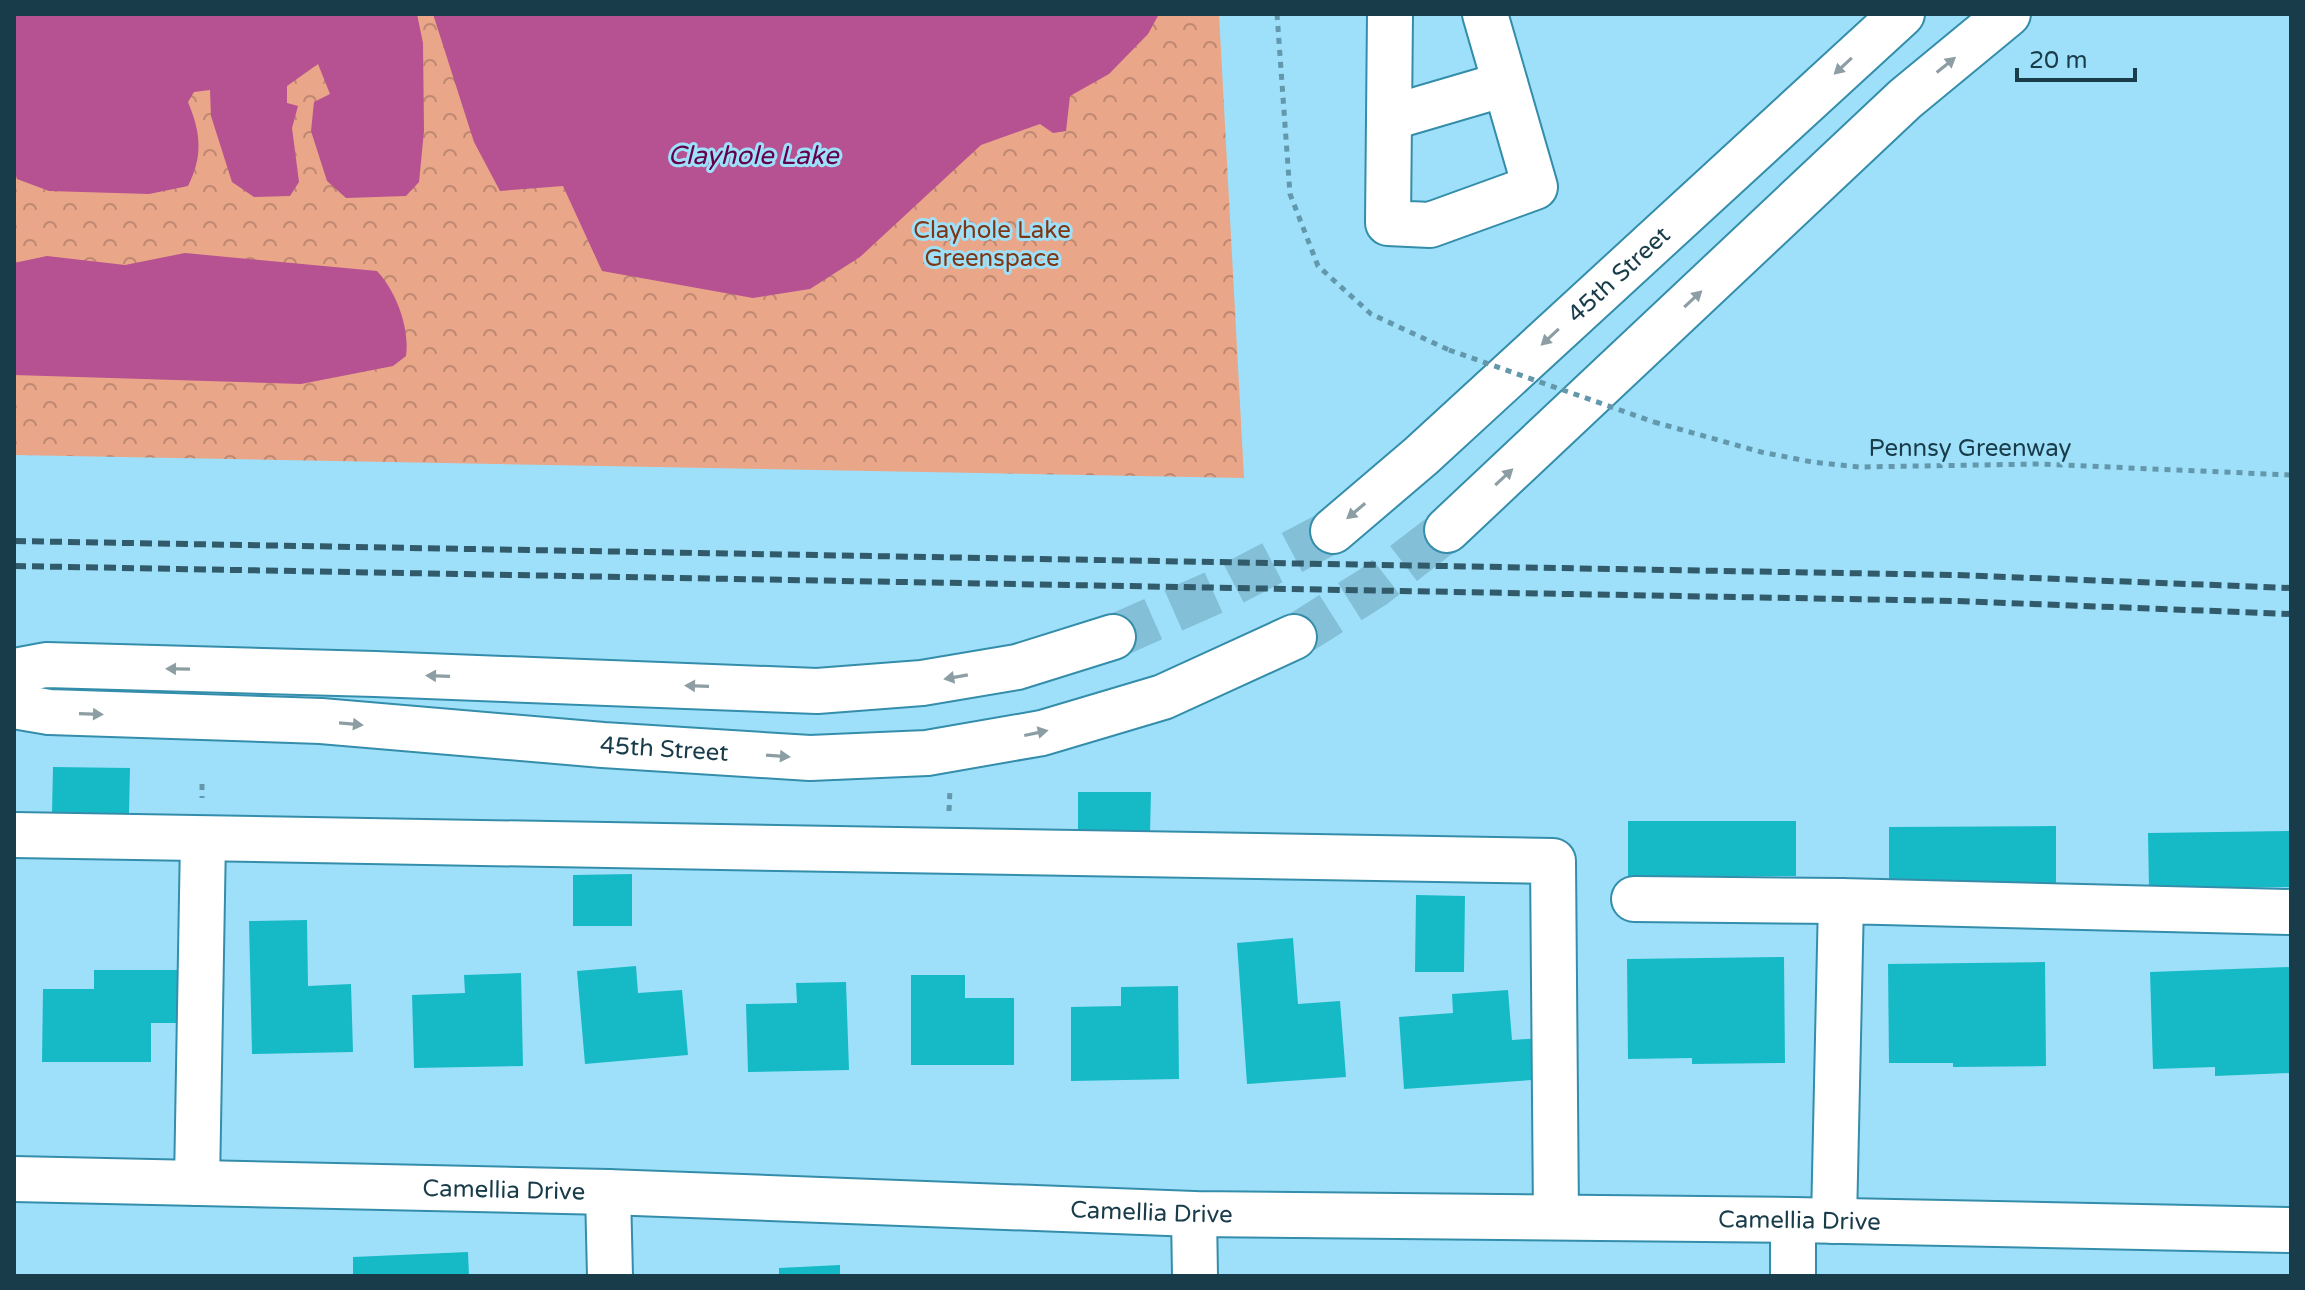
<svg xmlns="http://www.w3.org/2000/svg" width="2305" height="1290" font-family="'Varela Round',sans-serif">
<style>
.park{fill:url(#park-crowns)}
.water{fill:#b65192}
.building{fill:#16bac7}
.lines{fill:none;stroke-linecap:round;stroke-linejoin:round}
.major-tunnel{stroke:#83bfd6;stroke-width:44;stroke-dasharray:44 22;stroke-linecap:butt}
.minor-casing{stroke:#348daa;stroke-width:48}
.major-casing{stroke:#348daa;stroke-width:48}
.path{stroke:#6398ac;stroke-width:5;stroke-dasharray:6 6;stroke-linecap:butt}
.minor{stroke:#fff;stroke-width:44}
.major{stroke:#fff;stroke-width:44}
.rail{stroke:#315b6a;stroke-width:6;stroke-dasharray:12 6;stroke-linecap:butt}
.path-bridge{stroke:#6398ac;stroke-width:5;stroke-dasharray:6 6;stroke-linecap:butt}
.oneway{fill:#8c9ea4}
.labels{text-anchor:middle;dominant-baseline:central;stroke-width:6;stroke-linejoin:round;paint-order:stroke}
.park-label{font-size:24px;fill:#7e3715;stroke:#9ee0f9}
.street-label{font-size:24px;fill:#183c49;stroke:#9ee0f9}
.water-label{font-size:26px;font-style:italic;fill:#640049;stroke:#9ee0f9}
</style>
<defs>
<pattern id="park-crowns" width="20" height="18" patternUnits="userSpaceOnUse" patternTransform="scale(2)"><rect width="20" height="18" fill="#eaa689"/><path d="M2 6a3 3 0 1 1 6 0M12 15a3 3 0 1 1 6 0" fill="none" stroke="#bd8872"/></pattern>
</defs>
<rect width="100%" height="100%" fill="#9ee0f9"/>
<!-- park -->
<path class="park" d="M14,14h1205l25,464 -1230,-23z"/>
<!-- water -->
<path class="water" d="M14,14h403l6,29 1,88 -5,51 -13,14 -60,2 -19,-17 -16,-50 3,-29 16,-8 -12,-30 -31,22v17l11,3 -6,22 7,54 -9,14 -36,1 -22,-15 -21,-66 -1,-26 -16,2 -6,10c13,31 15,54 0,84l-39,8 -100,-3 -32,-12 -3,-9z
M433,14h726l-11,20 -39,40 -39,22 -4,35 -13,2 -13,-9 -59,21 -121,112 -50,32 -57,9 -151,-27 -39,-85 -63,5 -26,-49z
M185,253l192,18c19,20 33,57 29,85l-13,10 -92,18 -287,-9v-112l33,-7 78,9z"/>
<!-- building -->
<path class="building" d="M53,767l77,1 -1,46 -77,-1z
M1078,792h73l-1,41h-72z
M1628,821h168v55l-168,1z
M2056,826v57h-167v-56z
M2291,831v56l-142,2 -1,-56z
M632,874v52h-59v-51z
M1416,895l49,1 -1,76h-49z
M307,920l1,66 43,-2 2,68 -101,2 -3,-133z
M1293,938l5,66 42,-3 6,76 -99,7 -10,-141z
M1784,957l1,106 -93,1v-6l-64,1 -1,-100z
M2045,962l1,104 -93,1v-4h-64l-1,-99z
M636,966l2,27 44,-3 6,65 -103,9 -8,-93z
M2291,967v106l-76,3v-9l-62,2 -3,-97z
M94,970h94v53h-37v39h-109l1,-73h51z
M521,973l2,93 -109,2 -2,-73 53,-2 -1,-18z
M911,975h54v23h49v67h-103z
M846,982l3,88 -101,2 -2,-68 51,-1 -1,-20z
M1178,986l1,93 -108,2v-74l50,-1v-19z
M1508,990l4,50 31,-2 3,41 -142,10 -5,-72 54,-4 -1,-19z
M468,1252l1,24h-116v-19z
M840,1265v11h-61v-8z"/>
<g class="lines">
<!-- major-tunnel -->
<path class="major-tunnel" d="M1113,637l111,-49 109,-57
M1294,637l79,-50 74,-57"/>
<defs>
<g id="minor">
<path d="M1390,14l-2,209 42,2 105,-38 -50,-173"/>
<path d="M1389,118l116,-34"/>
<path d="M14,835l1539,26 3,356"/>
<path d="M1634,899l207,2"/>
<path id="s1" d="M14,1179l594,13 586,22 599,6 498,10"/>
<path d="M197,1183l6,-344"/>
<path d="M608,1192l2,84"/>
<path d="M1194,1214l1,62"/>
<path d="M1793,1220v56"/>
<path d="M1834,1221l7,-320 450,11"/>
</g>
<g id="major">
<path d="M1447,530l458,-431 103,-85"/>
<path id="s2" d="M1333,531l88,-75 481,-442"/>
<path d="M14,671l32,-6 329,9 442,17 105,-8 95,-16 96,-30"/>
<path id="s3" d="M14,706l35,6 272,9 282,24 207,13 117,-5 115,-20 121,-36 131,-60"/>
</g>
</defs>
<!-- minor casing -->
<use href="#minor" class="minor-casing"/>
<!-- major casing -->
<use href="#major" class="major-casing"/>
<!-- path -->
<path class="path" d="M1277,14l13,180 28,72 53,48 78,36
M1654,422l107,30 51,10 47,5 181,-3 251,11
M202,784v14
M949,811l1,-22"/>
<!-- minor -->
<use href="#minor" class="minor"/>
<!-- major -->
<use href="#major" class="major"/>
<!-- rail -->
<path class="rail" d="M14,541l1941,34 336,13
M14,566l1942,35 335,13"/>
<!-- path-bridge -->
<path class="path-bridge" d="M1449,350l205,72"/>
</g>
<!-- one-way arrows -->
<defs><path id="oneway-solid" d="M-6-.8H1V-3.2L6.5 0L1 3.2V.8H-6Z" transform="scale(2)"/></defs>
<g class="oneway">
<use href="#oneway-solid" transform="translate(1946 65) rotate(-39)"/>
<use href="#oneway-solid" transform="translate(1843 66) rotate(137)"/>
<use href="#oneway-solid" transform="translate(1693 299) rotate(-43)"/>
<use href="#oneway-solid" transform="translate(1550 337) rotate(137)"/>
<use href="#oneway-solid" transform="translate(1504 477) rotate(-43)"/>
<use href="#oneway-solid" transform="translate(1356 511) rotate(140)"/>
<use href="#oneway-solid" transform="translate(178 669) rotate(-179)"/>
<use href="#oneway-solid" transform="translate(438 676) rotate(-178)"/>
<use href="#oneway-solid" transform="translate(956 677) rotate(170)"/>
<use href="#oneway-solid" transform="translate(697 686) rotate(-178)"/>
<use href="#oneway-solid" transform="translate(91 714) rotate(2)"/>
<use href="#oneway-solid" transform="translate(351 724) rotate(5)"/>
<use href="#oneway-solid" transform="translate(1036 733) rotate(-12)"/>
<use href="#oneway-solid" transform="translate(778 756) rotate(4)"/>
</g>
<g class="labels">
<!-- park labels -->
<g class="park-label">
<text x="992" y="230">Clayhole Lake<tspan x="992" dy="28">Greenspace</tspan></text>
</g>
<!-- street labels -->
<g class="street-label">
<text stroke="none"><textPath href="#s2" startOffset="384">45th Street</textPath></text>
<text x="1970" y="448">Pennsy Greenway</text>
<text stroke="none"><textPath href="#s3" startOffset="652">45th Street</textPath></text>
<text stroke="none"><textPath href="#s1" startOffset="490">Camellia Drive</textPath></text>
<text stroke="none"><textPath href="#s1" startOffset="1138">Camellia Drive</textPath></text>
<text stroke="none"><textPath href="#s1" startOffset="1786">Camellia Drive</textPath></text>
</g>
<!-- water labels -->
<g class="water-label">
<text x="753" y="155">Clayhole Lake</text>
</g>
</g>
<!-- border -->
<rect width="2305" height="1290" fill="none" stroke="#183c49" stroke-width="32"/>
<!-- scale -->
<path d="M2017 68v12h118v-12" fill="none" stroke="#183c49" stroke-width="4"/>
<text x="2029" y="68" font-size="24" fill="#183c49" stroke="#9ee0f9" stroke-width="6" paint-order="stroke">20 m</text>
</svg>
